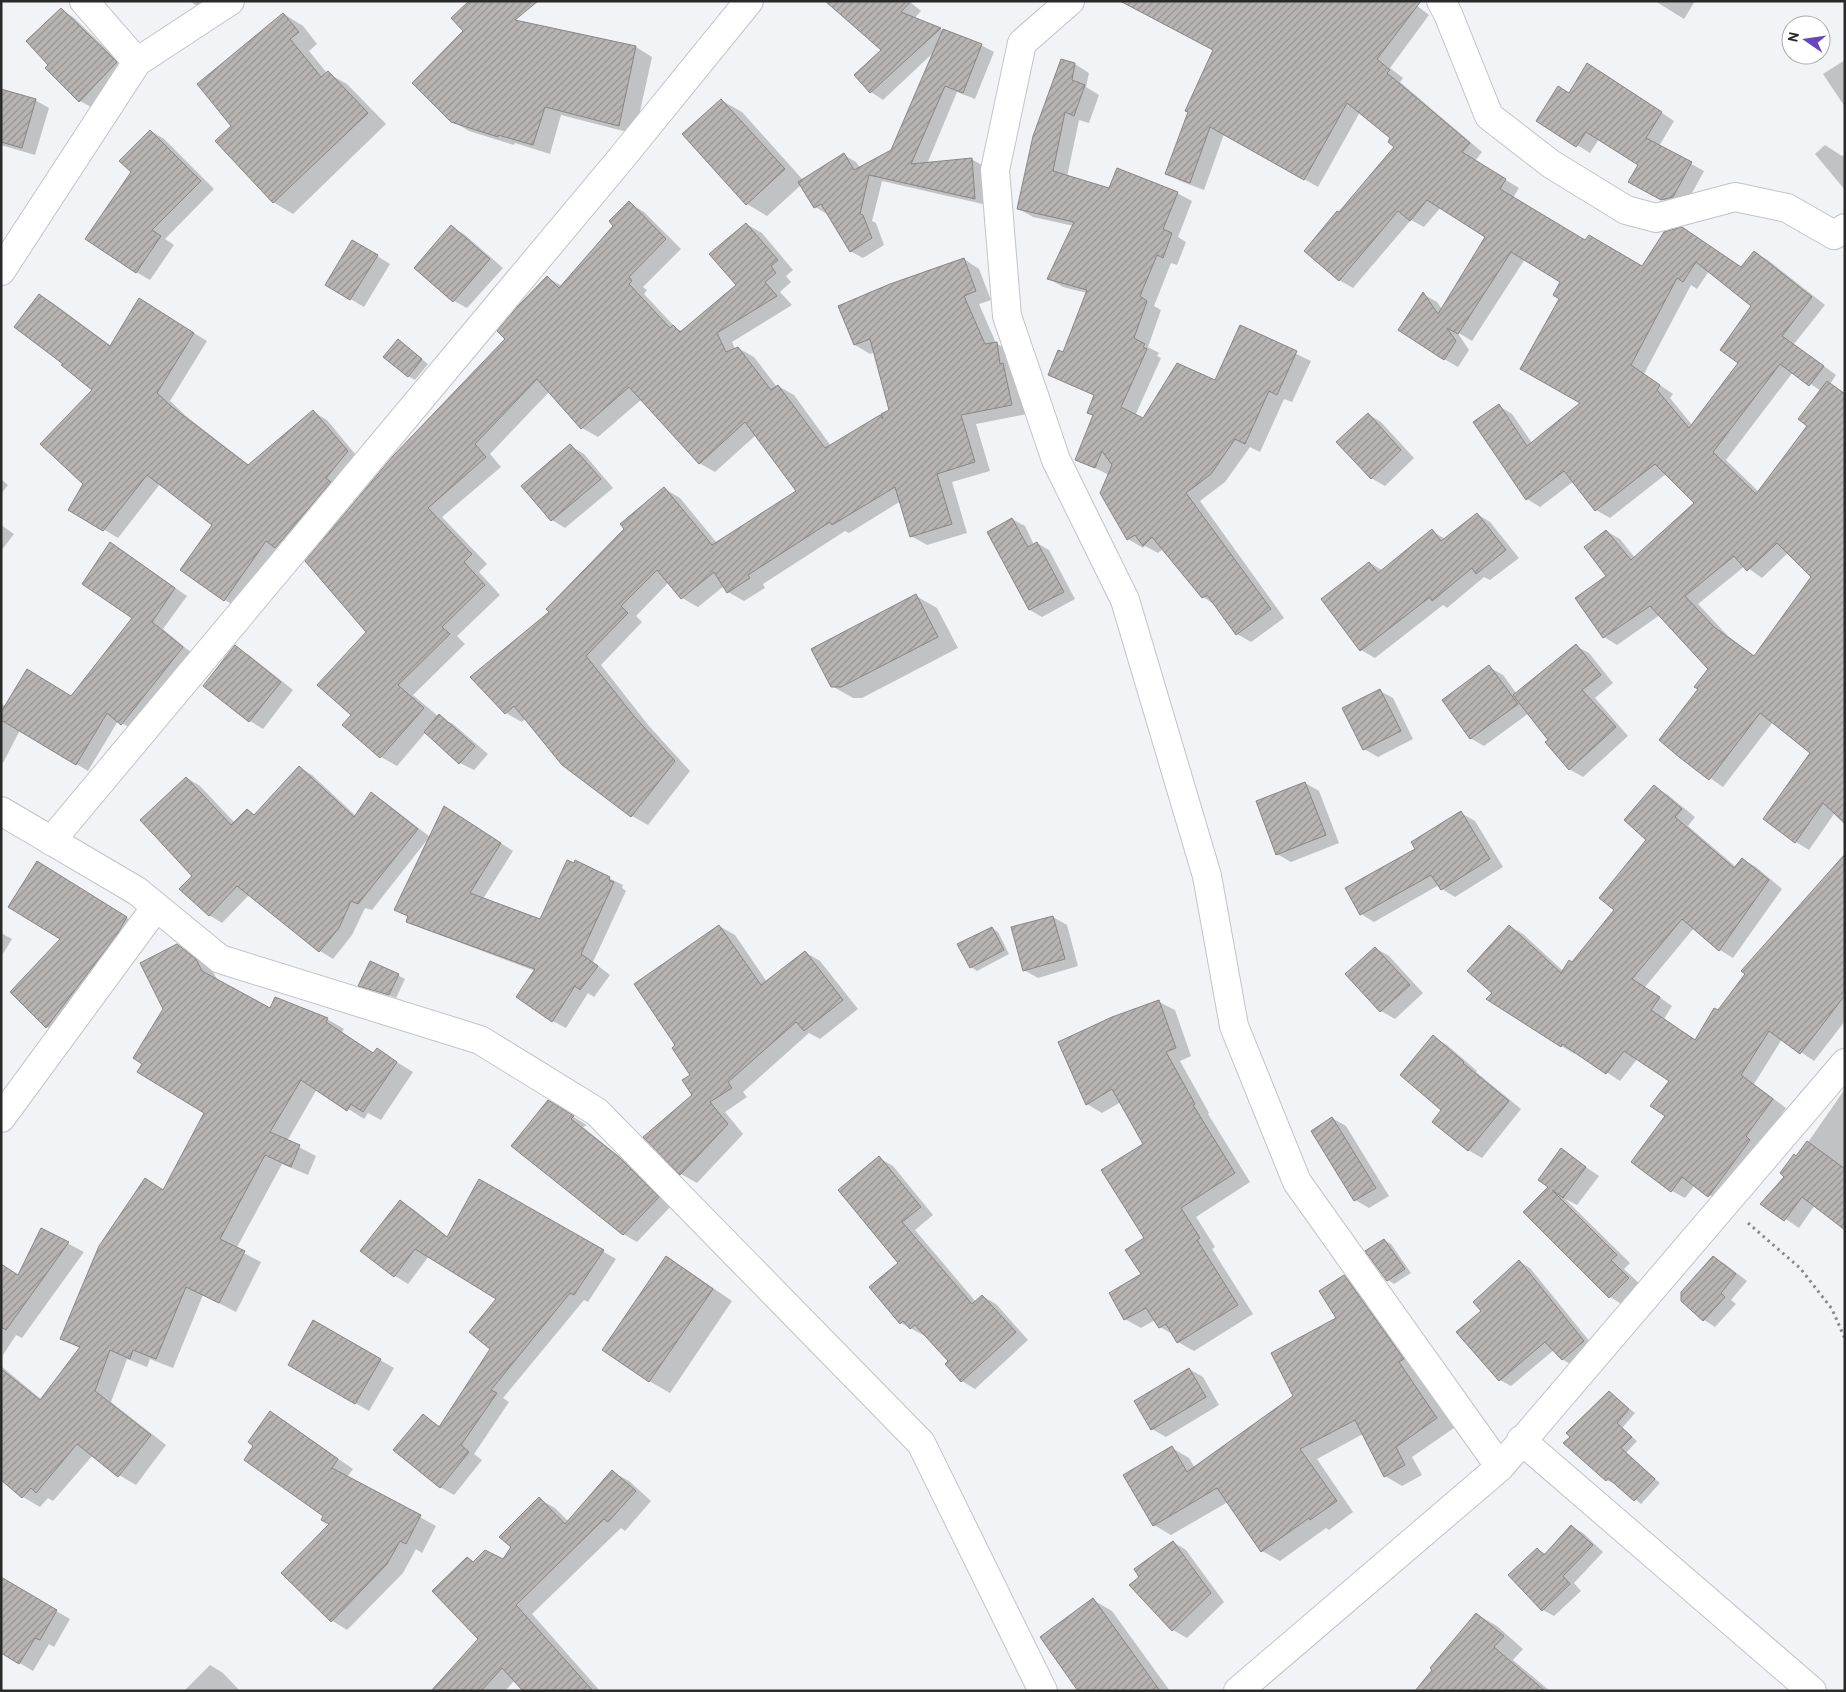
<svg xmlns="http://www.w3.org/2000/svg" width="1846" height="1692" font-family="Overpass,sans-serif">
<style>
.shadow{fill:#0003;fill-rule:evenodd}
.building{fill:url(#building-hatch);stroke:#898685;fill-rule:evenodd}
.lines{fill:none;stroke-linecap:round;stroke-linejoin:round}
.minor-casing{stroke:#c2c3c6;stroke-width:30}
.path{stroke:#89898b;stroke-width:3;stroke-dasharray:2.5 4;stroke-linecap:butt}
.minor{stroke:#fff;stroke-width:28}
</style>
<defs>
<pattern id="building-hatch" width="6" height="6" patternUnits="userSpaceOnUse" patternTransform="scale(1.25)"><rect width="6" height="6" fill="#b7b4b3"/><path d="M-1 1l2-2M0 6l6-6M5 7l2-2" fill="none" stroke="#959292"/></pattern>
</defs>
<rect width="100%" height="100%" fill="#f2f3f6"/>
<!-- shadow -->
<path class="shadow" d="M189,1h35l-16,11z
M827,1h82l12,10 -7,8 67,26 13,7 -19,47 -18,-7 -30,72 44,-5 13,7 3,39 -105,-24 -10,40 4,2 8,22 -21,13 -13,-7 -23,-37 -12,-7 -14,-22 -34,31 -20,-12 -26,-104 21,12 61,68 41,-25 12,7 4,6 32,-17 42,-99 -51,48 -12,-8 -16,-17 27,-25z
M1411,1l18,14 -39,53 13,10 -3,4 82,70 -7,9 44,27 -6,10 73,44 56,25 23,-34 77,35 12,-16 14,8 57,45 -31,39 42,31 -6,9 15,9v432l-11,-11 -25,36 -13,-8 16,-89 -39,-31 -50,65 -44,-31 20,-67 10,-20 -49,-54 -43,30 -13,-8 4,-60 -2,-46 14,8 15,19 61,-55 -30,-29 -56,44 -14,-8 -22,-29 -34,26 -13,-8 -28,-93 13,8 20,29 50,-40 -22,-105 2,-16 -37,-23 -53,82 -15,-9 12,18 -11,17 -14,-8 -21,-65 14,8 5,7 45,-72 -46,-30 -17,20 -13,-7 -58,68 -14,-8 57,-133 -4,-9 -32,-26 -42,75 -94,-53 -20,56 -24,-9 -13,-8 22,-61zM1709,271l44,35 -13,57 -48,62 -22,-27 3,-4 -29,-20 47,-89 6,4zM1793,372l28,19 -12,35 -50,66 -33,-32zM1788,553l25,24 -57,80 -28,-21 -30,-32 47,-38 17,12z
M1655,1h40l-11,18z
M62,10l11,7 55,53 -37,37 -11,-6 -30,-36z
M284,14l19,12 14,18 -8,7 18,22 20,11 39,40 -93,90 -20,-12 -40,-76z
M490,16l146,31 16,10 -17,77 -74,-19 -11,39 -35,-11 -1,2 -45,-14 -17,-10z
M1845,60v47l-22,-33z
M1075,64l14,9 -3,14 13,8 -10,28 -10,-3 -12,57 43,13 67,3 15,8 -14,36 8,5 -9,23 -6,-2 -17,43 7,4 -13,37 11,6 -2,3 4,2 -26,58 8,4 73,-38 24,-55 71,34 -19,41 -8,-3 -24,53 -10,-5 -25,35 -25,19 84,117 -33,24 -14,-8 -22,-29 -12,-8 -40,-48 -5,4 -13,-7 -2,2 -15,-9 -26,-47 7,-17 -32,-16 17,-43 -6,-3 7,-17 -45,-22 14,-21 23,-60 -24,-6 -15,-9 26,-52 -41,-9 -14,-8z
M1601,72l73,49 -15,25 45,25 -18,33 -10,3 -33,-18 -4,-25 -40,-25 -9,14 -52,-32 32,-27z
M1,90l34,10 14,8 -14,47 -34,-10z
M151,131l13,8 50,50 -49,50 9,6 -24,35 -14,-8 -4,-100z
M1825,145l17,11 3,-2v36l-30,-36z
M629,203l15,9 37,37 -38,38 4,3 -3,4 32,34 7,4 55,-47 8,-61 16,9 31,37 -7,6 5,6 -11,10 12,13 -60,37 3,7 3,-1 16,9 23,30 1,-1 16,9 37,51 49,-29 5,2 6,-9 -16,-58 -5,2 -15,-9 109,-86 15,10 12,31 -12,4 17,39 16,10 15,61 -51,10 14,47 -38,11 15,51 -40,12 -16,-9 -10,-35 -52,32 -4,-2 -82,53 2,4 -21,13 -16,-9 -4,-6 -26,21 -16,-9 -13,-16 -33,34 6,6 -41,43 48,61 41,45 -42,54 -16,-9 -70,-52 -36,-46 -4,4 -16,-9 45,-101 114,-123 15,9 37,45 81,-52 -42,-56 -41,37 -16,-9 -57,-64 -44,38 -16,-9 -32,-37 -60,63 11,13 -59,50 45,47 -8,8 21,23 -43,41 8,8 -52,51 26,22 14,7 35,30 -14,16 -14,-7 -34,-31 -29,34 -16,-9 -38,-32 9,-10 16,-83 139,-293 40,-62 15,9 53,-60z
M452,227l13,8 38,33 -36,40 -13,-7z
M366,249l24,15 -26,43 -37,-22z
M40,295l13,8 58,43 42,-38 54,33 -37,60 16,15 64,50 63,-54 14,8 33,40 -122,148 -13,-8 -11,-75 -54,-41 -42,54 -48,-29 15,-26 9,-93 -29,-27z
M404,345l24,19 -13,16 -7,-4z
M1368,414l13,8 33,36 -29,28 -14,-8z
M571,446l13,8 29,34 -48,40 -13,-8 -29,-34z
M1,479l7,6 -7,9z
M1477,514l13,8 29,36 -29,22 -6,-3 -37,31 -4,-3 -68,53 -14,-8 -38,-51 47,-36 12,7 50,-39 13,8z
M1012,519l13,7 9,19 3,-2 12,7 26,49 -33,18 -12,-7 -41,-78z
M1,525l13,9 -13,17z
M111,544l76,52 -24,33 31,26 -60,75 -16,-9 -30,50 -68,-41 -17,33h-2v-59l5,2 66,-9 61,-79z
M916,596l21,12 21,40 -96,50h-9l-21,-12z
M1576,646l13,7 24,30 -18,15 33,38 -45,41 -14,-8 -40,-56 -45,33 -14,-8 19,-71 14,8 14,19z
M235,647l14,8 44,35 -30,39 -13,-8z
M1380,691l13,7 20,41 -35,18 -14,-8 -20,-40z
M299,767l13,8 44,41 16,-22 13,8 45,35 27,-22 56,36 -30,48 58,22 35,-59 47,23 -1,3 4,3 -33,71 17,13 -16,22 -6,-4 -22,35 -13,-7 -18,-50 -114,-43 -13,-7 1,-4 -13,-8 31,-69 -55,70 -7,-2 -13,27 -19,24 -13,-8 -71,-56 -27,28 -13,-8 -15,-39 -7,-98 13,8 35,37 12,-13 8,5z
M1305,783l14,8 20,52 -48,19 -14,-8z
M1654,787l14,8 27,22 -7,9 48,41 6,-8 14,8 26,22 -49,69 -13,-8 -26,-22 -49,59 27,19 -8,13 32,21 149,-184v165l-31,40 -32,-22 -28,45 32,24 -27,37 -36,59 -28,-19 -10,13 -13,-7 -6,-75 5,-36 -33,-22 -18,23 -44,-29 -1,2 -14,-8 -73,-47 5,-6 16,-67 14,8 40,37 9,-7 43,-54 33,-70z
M1461,813l14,8 28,46 -48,30 -13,-8 -3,-4 -65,37 -13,-8 56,-65z
M50,871l90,55 -79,109 -14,-8 -36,-35 51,-53z
M1053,917l14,8 11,41 -40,12 -14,-8z
M719,926l16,9 32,47 38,-30 15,9 38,48 -38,30 -11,-6 -66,59 4,5 -22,15 18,22 -46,49 -16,-9 13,-79 -3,-20 -14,-29z
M992,928l6,4 11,22 -32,17 -6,-4z
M1,933l11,6 -11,18z
M177,945l17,10 18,15 6,11 53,28 56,10 17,10 -2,3 32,22 3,-4 36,22 -32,48 -13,-7 -4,6 -47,-30 -30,52 29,15 -8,19 -26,-11 -46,85 25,13 -25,50 -33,-17 -30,73 -23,-9 -3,8 -20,-8 -16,43 55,43 -30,40 -17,-10 -26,-20 -40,46 -5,-3 -8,9 -17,-10 -22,-19v-112l41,34 39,-51 -19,-11 84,-159 18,11 42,-77 -62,-50 20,-54z
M1375,948l14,8 34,37 -28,26 -14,-8 -34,-37z
M371,962l34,17 -9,19 -36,-13z
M1159,1002l16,8 16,46 -11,5 29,52 -1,1 42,68 -54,35 19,30 -3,2 41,65 -59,37 -16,-9 -4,-7 -14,-8 -5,-7 -14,8 -16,-9 -14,-26 31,-18 3,-37v-94l-24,-42 -19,11 -15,-9z
M1433,1037l14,8 30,26 -1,1 45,37 -39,49 -14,-8 -25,-40z
M1845,1089v139l-30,-23 -16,23 -37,-25 24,-26 11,-19z
M562,1110l25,15 -4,2 49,40 39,39 -34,36 -14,-8z
M1332,1118l14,8 43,70 -20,12 -14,-8z
M1561,1150l38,26 -22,29 -12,-6 65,64 -6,6 18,17 -19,19 -13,-8 -61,-110z
M879,1158l14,8 40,49 -18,15 61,72 6,-6 14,8 32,36 -53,49 -13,-8 -12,-20 -24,-26 -1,1 -24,-13 -1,-60z
M480,1181l136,78 -28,43 -4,-2 -81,98 6,4 -35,52 8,6 -28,35 -14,-8 -17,-72 18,12 51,-78 6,-50 -69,-43 -21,28 -13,-8 -33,-25 38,-49 13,7 35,28z
M42,1230l42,22 -62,86 -6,-3 -13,20 -2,-91 18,12z
M1384,1240l7,4 20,29 -17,11 -6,-4z
M1713,1257l12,7 22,17 -16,19 5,4 -21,23 -11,-7z
M667,1258l20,12 45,31 -62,92 -21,-12z
M1520,1262l10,6 65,80 -22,18 -11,-7 -8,-9 -43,36 -11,-6 -17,-69z
M1344,1276l17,10 60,84 -5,2 38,56 -42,29 10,18 -20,11 -17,-10 -22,-42 -46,25 36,53 -24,18 -3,-2 -46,33 -18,-10 -34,-49 -57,33 -17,-10 18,-77 17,10 6,10 100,-72 43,-77z
M314,1322l80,46 -25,43 -79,-46z
M1189,1369l14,8 16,28 -53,32 -14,-8 -16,-27z
M1609,1393l26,20 -13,15 15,13 -11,12 34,30 -19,21 -27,-22 -1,1 -7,-3z
M270,1413l16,9 67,47 -6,8 89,49 -14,27 -6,-4 -13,24 -56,57 -16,-10v-96l-6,-8 -70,-70z
M613,1472l16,9 22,20 -26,30 -4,-3 -89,86 68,77h-76l-9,-11 -10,11h-73l47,-52 -11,-81 6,4 29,-1 36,-62 16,9 14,14z
M1572,1527l11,6 20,19 -29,31 7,8 -27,25 -11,-6 -6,-61 9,5z
M1173,1542l13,8 38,52 -37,36 -14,-8z
M1,1579l69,40 -16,28 -5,-3 -16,27 -32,-19z
M1093,1600l19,11 58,80h-90z
M1476,1614l21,12 26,23 -10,11 37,31h-116z
M210,1665l13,8 17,18h-56z"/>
<!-- building -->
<path class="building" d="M469,1h69l-23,19 121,26 -17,80 -74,-19 -12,38 -35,-10v2l-47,-15 -39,-39 51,-52 -12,-13z
M825,1h86l-10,11 40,16 -71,65 -16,-18 27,-25z
M1120,1h301l-44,58 13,11 -3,3 83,70 -8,9 44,27 -6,10 85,51 4,-5 53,31 22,-34 18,-5 59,40 13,-16 58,46 -30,39 42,30 -15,20 -29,-22 -67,88 43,42 51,-68 -9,-7 29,-38 18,13v429l-22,-20 -28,40 -32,-24 47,-66 -50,-40 -51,67 -30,-23 -20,-17 39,-51 -4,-2 14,-18 -58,-63 -47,32 -28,-40 31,-22 -22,-29 22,-17 25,30 63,-57 -39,-39 -60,47 -31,-40 -38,29 -53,-78 26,-18 28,42 53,-43 -60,-34 39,-70 -6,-4 7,-13 -49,-30 -53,82 -11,-6 9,13 -12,19 -46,-30 25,-38 15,22 47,-77 -58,-37 -17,21 -12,-10 -59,70 -35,-30 33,-40 2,1 55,-65 -6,-5 2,-4 -43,-35 -43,77 -94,-53 -20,56 -25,-9 23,-62 -3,-1 28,-61zM1696,262l55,44 -31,44 18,13 -49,65 -32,-38 3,-5 -29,-20 46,-87 6,4zM1777,543l34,34 -57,79 -40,-29 -29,-31 49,-40 13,15z
M61,8l56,54 -38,40 -34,-34 3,-3 -22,-24z
M283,13l16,19 -9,7 31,38 7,-6 40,42 -95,90 -58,-62 16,-15 -34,-42z
M943,29l39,15 -19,49 -18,-7 -34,78 61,-6 3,41 -106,-24 -9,39 3,1 9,23 -22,14 -29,-48 -7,4 -16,-26 46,-29 10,17 37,-20z
M1061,59l14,4 -3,17 13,5 -11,31 -9,-4 -12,59 56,17 8,-20 61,24 -15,37 9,4 -9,25 -6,-3 -17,41 7,5 -13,37 11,6 -2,3 4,2 -26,58 22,11 34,-55 38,17 25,-55 57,26 -20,44 -8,-4 -24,53 -10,-5 -24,35 -25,19 85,116 -35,26 -29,-40 -5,3 -50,-61 -9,9 -8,-11 -8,5 -27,-47 12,-28 -10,-14 -7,17 -20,-8 18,-45 -6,-2 7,-18 -46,-20 10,-25 5,2 24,-62 -40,-11 27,-57 -57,-13 16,-73z
M1587,63l75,49 -16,26 46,24 -19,35 -12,3 -33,-18 10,-17 -52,-33 -10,15 -40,-26 22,-35 11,7z
M1,89l35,10 -14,49 -21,-6z
M721,99l64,70 -39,36 -64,-71z
M150,130l51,51 -49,49 9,6 -25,37 -51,-34 46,-67 -12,-11z
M629,201l37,38 -37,38 3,4 -3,3 41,44 3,-3 7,7 56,-47 -27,-31 37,-31 32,37 -7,6 5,7 -11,9 12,14 -60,37 9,19 12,-5 33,43 7,-5 47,63 55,-33 3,4 -2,-5 8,-4 -19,-71 -16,6 -16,-39 52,-22 74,-26 12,33 -12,5 21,48 12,-2 3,22 3,-1 9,42 -51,10 14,47 -38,12 15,50 -42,13 -15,-50 -63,38 -2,-3 -82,53 2,3 -23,15 -13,-21 -33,27 -24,-29 -36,36 7,7 -42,43 47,59 42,46 -44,56 -69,-52 -48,-59 -9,8 -35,-37 79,-65 -3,-3 78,-80 -4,-5 44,-37 48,58 84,-54 -51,-69 -46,42 -70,-77 -48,42 -44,-50 -62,65 11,13 -58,51 44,46 -8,8 21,23 -43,42 8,7 -52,51 26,23 -44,50 -38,-33 9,-10 -34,-30 49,-53 -61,-71 88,-105 112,-117 -8,-8 21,-25 29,-30 12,12 54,-62 -4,-5z
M451,225l39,34 -37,43 -39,-34z
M352,240l26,15 -28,45 -25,-15z
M39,294l71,52 29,-48 55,35 -37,60 15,14 76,58 65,-55 35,41 -22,27 5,4 -56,66 -9,-7 -42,60 -44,-31 32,-45 -65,-50 -44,56 -35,-21 15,-26 -43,-40 52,-54 -31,-25 2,-1 -49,-37z
M398,339l24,20 -14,18 -25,-20z
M1368,413l33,37 -30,29 -35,-37z
M570,444l31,35 -50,42 -30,-35z
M1477,513l29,37 -30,24 -4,-6 -40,33 -2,-4 -70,54 -39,-52 48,-37 9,11 54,-44 9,12z
M1012,518l16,29 9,-5 27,50 -35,18 -42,-78z
M110,542l65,46 -23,34 31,25 -62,78 -14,-12 -31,52 -75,-45v-8l26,-43 44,27 61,-78 -50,-34z
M916,594l22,43 -97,50h-10l-20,-38z
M1576,644l25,31 -19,15 34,37 -47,43 -24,-28 3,-2 -35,-45z
M235,645l46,37 -32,40 -46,-36z
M1489,665l29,39 -48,35 -28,-39z
M1380,689l21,42 -38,19 -21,-42z
M439,714l36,32 -16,18 -35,-32z
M299,766l55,51 17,-25 47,37 -60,75 -7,-3 -12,27 -20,24 -82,-66 -28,30 -30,-27 13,-13 -52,-56 46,-43 45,48 16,-16 7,6z
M1305,782l21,53 -50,20 -20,-54z
M1654,785l28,24 -7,8 59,51 8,-10 27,22 -50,71 -37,-32 -50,60 28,18 -9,13 44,30 19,-32 4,2 27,-36 -4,-3 104,-117v141l-45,59 -31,-23 -28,44 32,24 -27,37 4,4 -42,57 -26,-20 -11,15 -40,-30 34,-46 -15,-10 19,-25 -45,-30 -18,23 -44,-30 -1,3 -75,-48 6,-6 -25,-22 42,-46 52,48 8,-13 3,2 42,-52 -15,-12 47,-58 -22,-20z
M444,806l57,37 -31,50 70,26 27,-59 7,3 1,-3 35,17 -1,3 5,2 -33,72 17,12 -18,24 -5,-4 -23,36 -36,-25 19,-28 -129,-47 2,-6 -14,-6z
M1461,811l29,48 -49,31 -10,-15 -71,40 -15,-27 70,-39 -4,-7z
M37,861l90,56 -11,19 -70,92 -36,-36 50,-53 -52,-32z
M1053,916l12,43 -42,12 -12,-44z
M719,925l42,60 44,-34 38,49 -39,31 -8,-9 -68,60 4,6 -22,14 18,22 -48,51 -37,-38 49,-42 -10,-15 8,-5 -18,-27 3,-3 -41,-61z
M992,927l12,23 -34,18 -13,-24z
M177,944l19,15 6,12 68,37 5,-11 53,21 -2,4 47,31 4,-5 20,14 -34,50 -12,-8 -4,7 -46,-31 -31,52 30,13 -9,22 -26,-12 -45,84 25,12 -26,52 -33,-16 -30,72 -23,-9 -3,9 -20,-9 -15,41 56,44 -33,42 -41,-33 -41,49 -5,-5 -9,10 -21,-18v-111l39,31 40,-53 -20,-8 39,-93 46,-68 18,12 41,-77 -67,-41 5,-8 -9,-6 30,-49 -23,-46z
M1375,947l35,38 -30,27 -35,-38z
M370,961l29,13 -10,21 -31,-9z
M1159,1000l17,48 -10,4 29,52 -2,1 42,68 -54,35 19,30 -3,2 41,65 -61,38 -11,-19 -7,4 -13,-20 -22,12 -15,-27 32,-19 -16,-24 19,-12 -43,-68 42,-26 -31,-55 -26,16 -28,-63 54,-25z
M1433,1035l31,27 -1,1 46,38 -41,50 -36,-29 9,-12 -41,-35z
M548,1100l26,16 -3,3 48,38 40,40 -36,38 -112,-89z
M1332,1117l44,71 -22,13 -43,-70z
M1807,1141l38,28v61l-43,-33 -18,24 -24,-17 24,-27 -4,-4 14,-19 2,2z
M1561,1148l25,19 -23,31 -11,-8 65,65 -6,5 18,18 -20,20 -86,-86 25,-25 -10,-7z
M879,1156l42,51 -19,15 70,82 10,-9 34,37 -55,50 -16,-18 3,-3 -33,-36 -5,4 -7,-8 -3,3 -31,-37 29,-24 -60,-73z
M479,1179l125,71 -30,45 -4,-2 -79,97 6,3 -36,52 8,7 -29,36 -47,-38 30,-36 16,13 51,-78 -21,-17 27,-33 -81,-50 -21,28 -34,-26 40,-51 47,37z
M41,1228l28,14 -63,88 -5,-3v-63l17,11z
M1384,1239l21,30 -18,12 -22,-30z
M666,1256l47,33 -64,93 -47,-32z
M1713,1256l23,18 -15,19 4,4 -22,24 -22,-20v-9z
M1519,1260l65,81 -22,19 -17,-18 -46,39 -43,-49 25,-21 -8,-9z
M1344,1275l60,84 -5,3 38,56 -41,29 9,18 -21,12 -29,-57 -55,29 37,52 -27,19 -1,-2 -48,34 -44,-64 -64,38 -30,-51 49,-29 15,26 106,-76 -22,-43 65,-35 -17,-27z
M313,1320l68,39 -26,45 -67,-39z
M1189,1368l17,29 -55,33 -17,-29z
M1609,1391l20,18 -12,14 15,14 -11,11 34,31 -21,22 -26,-23 -2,3 -43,-38 7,-6 -4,-4z
M270,1411l68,48 -6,9 89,47 -15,29 -6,-3 -13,23 -56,58 -50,-49 48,-49 -8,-4 2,-4 -79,-56 9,-14 -5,-4z
M612,1470l24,21 -28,31 -4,-3 -88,86 77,86h-70l-21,-23 -21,23h-50l47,-52 -46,-48 35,-34 6,5 12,-12 18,9 8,-12 -12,-10 40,-40 26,27z
M1571,1525l22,20 -30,31 7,8 -28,27 -34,-36 29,-27 7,7z
M1173,1541l38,52 -39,38 -43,-46 10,-8 -5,-8z
M1,1577l56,33 -17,30 -5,-2 -16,26 -18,-11z
M1093,1598l13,18 54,75h-82l-38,-54z
M1476,1613l28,23 -10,11 51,44h-130l17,-21 -2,-2z"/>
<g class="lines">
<defs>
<path id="minor" d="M84,1l53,61
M1070,1l-48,42 -27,127 12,146 49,144 69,140 82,276 27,150 63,156 203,285
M1441,1l7,13 41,102 62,48 75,46 30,8 79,-21 52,11 47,27 11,-7
M1,271l136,-209 93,-61
M1,811l136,80 83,68 260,81 117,72 324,331 122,248
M51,841l568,-680 130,-160
M1,1118l155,-211
M1521,1440l291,251
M1238,1691l262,-224 345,-404"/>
</defs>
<!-- minor casing -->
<use href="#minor" class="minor-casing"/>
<!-- path -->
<path class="path" d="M1748,1223l52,45 32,41 13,30"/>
<!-- minor -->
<use href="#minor" class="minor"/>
</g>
<!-- border -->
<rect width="1846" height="1692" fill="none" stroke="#29292a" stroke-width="5"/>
<!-- north arrow -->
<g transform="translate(1806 40) rotate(283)"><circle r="24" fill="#ffffff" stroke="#a9a9aa"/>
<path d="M0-4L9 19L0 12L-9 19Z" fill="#6747bf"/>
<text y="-8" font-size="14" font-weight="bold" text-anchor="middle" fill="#29292a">N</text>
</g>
</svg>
